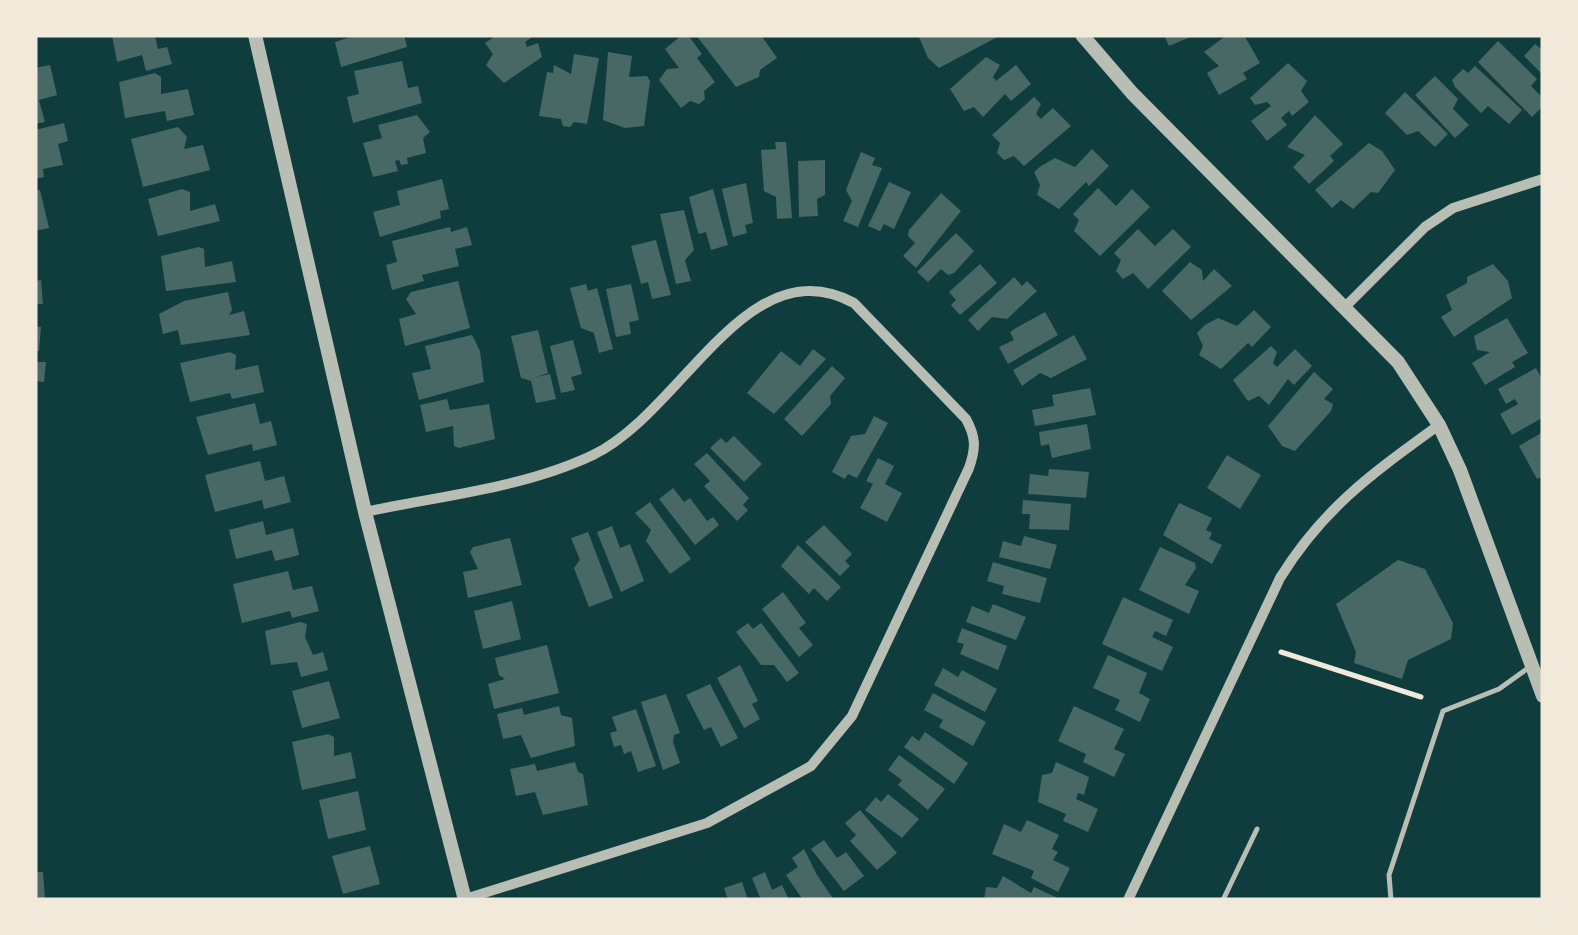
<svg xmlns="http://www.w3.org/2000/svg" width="1578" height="935" font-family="'Noto Sans',sans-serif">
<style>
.building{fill:#486865}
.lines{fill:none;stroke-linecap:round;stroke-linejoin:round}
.path{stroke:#f1e9da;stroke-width:5}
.service{stroke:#b8beb3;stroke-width:5}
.minor{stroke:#b8beb3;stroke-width:10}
.tertiary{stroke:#b8beb3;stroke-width:14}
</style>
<rect width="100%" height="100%" fill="#0f3d3e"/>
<!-- building -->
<path class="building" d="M112,35l43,1 3,13 9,-2 5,17 -26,7 -4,-16 -25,7z
M357,35h47l3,12 -66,20 -6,-25z
M497,35h38l-10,7 2,5 11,-4 4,14 -38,26 -18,-18 7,-11 -8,-11z
M682,35h6l14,19 -5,4 18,24 -11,9 1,8 -6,5 -9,-3 -9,7 -22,-28 8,-11 12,-1 -14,-19z
M696,35h65l16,23 -17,12 -1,7 -23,10z
M918,35h83l-62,33 -11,-10z
M1164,35h31l-26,11z
M1227,35h17l16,28 -17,10 4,6 -28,16 -12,-22 12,-7 -15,-14z
M1498,41l39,38 -6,7 12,12v8l-11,11 -54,-55z
M1535,44l5,4 3,-3v30l-19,-19z
M608,52l24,4 -3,21 18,-1 3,5 -6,45 -19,2 -22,-8z
M574,54l25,4 -12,66 -13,-2 -4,5 -7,-1 -2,-7 -22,-3 8,-44 6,1 1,-8 17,9z
M986,57l14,8 -7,12 3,4 20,-16 15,19 -20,17 -6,-7 -22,23 -9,-10 -10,4 -14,-22z
M402,61l6,27 10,-2 4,17 -69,20 -6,-26 12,-3 -5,-23z
M1288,63l19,18 -6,10 8,11 -17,14 -3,-5 -8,7 6,7 -20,16 -16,-20 20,-15 -4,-4 -12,3 -5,-7z
M50,65l7,30 -18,5 6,22 -10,2v-56z
M1475,66l47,44 -13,14 -21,-18 -7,7 -26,-26 -3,-7 11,-11 5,4z
M155,73l6,4v17l27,-5 6,26 -27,6 -2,-10 -40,7 -6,-36z
M1435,76l23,23 -5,10 16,16 -14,13 -40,-43z
M1405,92l43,42 -13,13 -17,-16 -11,4 -22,-22z
M1034,97l7,7 -5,10 5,5 12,-11 18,18 -47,40 -10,-10 -10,4 -7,-7 3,-10 -8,-8z
M417,115l13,17 -7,6 3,15 -19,5 1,6 -7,1 -2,-5 -4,1 3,10 -25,6 -10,-34 19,-5 -4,-13z
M1315,115l28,29 -13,12 4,5 -25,23 -16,-17 12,-12 -18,-8z
M64,123l4,18 -10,3 5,21 -20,4 1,8 -9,2v-49z
M178,127l9,10 -3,12 19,-4 7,25 -67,17 -12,-48z
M775,142h11l6,76 -15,1 -1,-22 -12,-6 -3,-41 15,-1z
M1369,143l13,8 13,19 -17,23 -7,-1 -18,17 -12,-9 -9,8 -17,-18z
M1092,149l17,17 -20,20 -3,-4 -27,27 -22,-14 3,-10 -6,-13 7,-6 14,-8 20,9z
M861,152l14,6 -3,7 10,3 -24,59 -15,-6 9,-20 -6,-11z
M825,160v35l-8,4 1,17 -19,1 -1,-56z
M442,179l7,30 -9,2 1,7 -61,19 -7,-25 27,-7 -3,-14z
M889,182l22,10 -17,37 -10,-5 -4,7 -12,-5z
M746,183l7,40 -8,2 2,8 -14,4 -11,-48z
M1098,188l18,18 16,-17 18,18 -50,49 -26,-25 5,-11 -6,-6z
M182,189l8,3v19l25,-7 5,17 -62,15 -10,-37z
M713,189l15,56 -17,5 -5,-18 -7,2 -2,-5 -8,-32z
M40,190l9,38 -14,3v-40z
M941,193l20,18 -45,57 -13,-12 12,-13 -7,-7 1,-6z
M684,210l10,40 -9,10 6,21 -15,3 -16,-70z
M450,227l1,5 16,-5 5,18 -17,4 4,17 -37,9 2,6 -32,9 -6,-25 11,-3 -5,-21z
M1138,229l17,17 18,-17 18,18 -43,42 -15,-16 -10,6 -7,-8 5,-11 -7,-7z
M956,233l18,18 -20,22 -6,2 -7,-6 -13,13 -11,-10z
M656,240l15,55 -19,4 -4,-17 -7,2 -10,-38z
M199,247l5,2 1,18 27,-6 4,21 -70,9 -5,-35z
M1190,262l12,8 1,11 11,-12 18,17 -41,34 -29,-29z
M980,264l17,19 -37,32 -9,-10 5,-5 -7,-8z
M1493,264l15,17 4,17 -58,39 -13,-20 11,-7 -6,-15 21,-12v-6z
M1014,277l8,9 5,-5 10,10 -30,28 -15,-2 -14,14 -10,-11z
M41,280l2,24h-8v-23z
M458,281l12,47 -65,18 -6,-27 17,-5 -10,-15 5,-7z
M586,284l2,7 9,-3 16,61 -14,4 -5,-20 -13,-5 -11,-40z
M631,284l8,36 -10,2 2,12 -15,3 -10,-48z
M228,292l4,18 -3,5 15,-4 6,24 -69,10 -3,-15 -15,4 -4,-20 25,-13z
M1254,310l17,17 -19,20 -4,-4 -27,26 -22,-14 4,-9 -6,-13 8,-8 13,-7 19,8z
M1045,312l13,23 -50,29 -9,-17 15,-7 -4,-8 6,-4z
M1507,318l21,35 -16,9 3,5 -30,18 -13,-22 18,-11 -13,-2 -3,-14z
M35,326l6,1 -2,24h-4z
M538,330l10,43 -12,4 14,-3 6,25 -20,4 -5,-22 -10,-3 -10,-42z
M472,335l8,16 4,31 -65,18 -7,-27 19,-4 -6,-23z
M1074,335l13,24 -36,19 -11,-5 -18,13 -9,-16z
M573,340l9,34 -11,3 4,13 -14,3 -11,-47z
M1271,346l6,6 -4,11 4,4 18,-18 17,17 -18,19 -6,-6 -19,26 -10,-9 -11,5 -15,-21z
M813,349l13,10 -52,55 -27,-21 34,-42 19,15z
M230,352l6,3 -1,15 23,-5 6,27 -32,7 -2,-6 -40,9 -10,-39z
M35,362h11l-2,20 -9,-1z
M832,366l13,12 -15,18 1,8 -29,32 -18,-17z
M1536,368l7,13 -1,37 -30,17 -12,-21 18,-10 -3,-5 -9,5 -8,-15z
M1314,372l19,17 -9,10 9,5 -2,7 -36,40 -13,-5 -14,-20z
M1090,388l6,27 -61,11 -3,-16 22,-4 -2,-11z
M447,399l3,11 39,-6 6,35 -36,9 -5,-2 -1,-20 -27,6 -6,-27z
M255,403l5,21 11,-3 6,24 -24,6 -1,-7 -44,11 -12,-38z
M874,416l14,7 -31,55 -9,-4 -3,5 -13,-7 19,-36 14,-2z
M1087,424l4,25 -39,9 -3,-14 -8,2 -2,-14z
M1543,432v44l-6,3 -18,-33z
M734,436l28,28 -18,18 -34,-34 11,-10 5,5z
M707,453l42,45 -6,7 5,5 -11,11 -33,-35 6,-5 -16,-17z
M1227,455l34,20 -21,34 -33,-21z
M878,458l16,8 -9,18 17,9 -15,29 -27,-14 13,-24 -7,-3z
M260,461l5,20 19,-5 7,26 -27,7 -2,-9 -47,12 -10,-37z
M1049,469l40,3 -3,26 -58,-4 2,-20 18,2z
M673,488l11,14 6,-4 17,23 6,-4 6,8 -24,20 -36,-46z
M1023,500l48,4 -2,26 -40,-1 1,-15h-8z
M650,502l41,57 -21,15 -24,-33 5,-11 -16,-17z
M1179,503l33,15 -6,12 6,3 -3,6 13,6 -10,19 -49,-29z
M263,521l3,14 27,-7 6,27 -24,6 -3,-11 -36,9 -7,-29z
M824,525l28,29 -7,7 5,5 -10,10 -35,-34z
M612,526l8,22 10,-4 14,37 -23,11 -24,-60z
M588,532l25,66 -24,9 -15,-39 6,-8 -9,-22z
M1024,536l33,9 -7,24 -51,-12 4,-16 18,5z
M510,538l12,47 -54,13 -5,-26 15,-3 -8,-17 3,-5z
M798,545l43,42 -14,14 -13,-13 -5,6 -28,-28z
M1160,547l35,16 1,5 -11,17 14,6 -10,23 -50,-24z
M1398,560l27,9 28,54 -2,16 -43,21 -6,19 -48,-16 2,-11 -20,-48z
M993,562l54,16 -7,25 -38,-9 2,-8 -17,-5z
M288,571l5,19 19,-4 7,25 -27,7 -2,-7 -48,12 -9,-39z
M783,592l23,31 -7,5 14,17 -14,12 -37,-48z
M1123,597l50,23 -7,16 -11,-5 -3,6 21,10 -11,24 -60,-27z
M512,601l9,38 -38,10 -9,-38z
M993,604l33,13 -10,23 -50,-18 6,-16 17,7z
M300,622l7,2 -2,13 8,18 10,-3 5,18 -27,7 -4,-15 -26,3 -6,-34z
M748,623l5,6 8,-6 38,50 -12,9 -13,-17h-13l-25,-33z
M962,628l45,18 -9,24 -38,-16 4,-10 -7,-2z
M547,645l12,48 -65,16 -6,-25 17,-5 -6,-4 -4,-17z
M1108,655l39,18 -8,20 11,6 -10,23 -25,-12 5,-10 -27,-12z
M740,665l18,36 -6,3 8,15 -16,9 -27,-50z
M943,668l15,9 4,-7 35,19 -12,23 -51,-27z
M329,681l11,37 -38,10 -10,-37z
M710,684l28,54 -17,9 -10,-20 -7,3 -18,-35z
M933,693l53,29 -13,24 -34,-19 4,-7 -19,-10z
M666,694l14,39 -6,2 -1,7 7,21 -17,7 -22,-68z
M559,706l2,9 11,3 3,28 -44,12 -10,-23 -18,4 -6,-25 25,-6 2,7z
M1074,706l50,23 -10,20 11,5 -11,23 -31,-15 3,-8 -28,-13z
M636,709l20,57 -18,6 -7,-21 -7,3 -3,-9 -7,2 -4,-14 7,-2 -5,-14z
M925,732l43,31 -14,21 -50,-37 8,-11 7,5z
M328,734l6,3v19l17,-4 5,26 -54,12 -10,-48z
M899,755l46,34 -17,21 -30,-25 4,-5 -14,-10z
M575,762l3,10 5,2 5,31 -45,10 -8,-23 -19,4 -6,-27 25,-5 2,7z
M1056,762l33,15 -5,18 -6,-2 -2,6 22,10 -10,23 -25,-11 3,-7 -28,-12 4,-27 10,-2z
M358,791l8,39 -38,9 -9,-39z
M888,794l31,25 -17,19 -37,-28 11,-13 5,5z
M860,810l37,43 -20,17 -27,-29 6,-6 -11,-12z
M1027,820l32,15 -7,14 6,3 -5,8 17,8 -12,24 -27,-14 3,-7 -42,-17 12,-30 17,8z
M824,840l13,18 9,-6 18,24 -20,15 -33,-42z
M370,846l10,38 -37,10 -11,-38z
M804,849l13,26 17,25h-31l-17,-25 12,-8 -6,-9z
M35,872h8l2,28h-10z
M765,872l7,18 10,-5 7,15h-28l-9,-22z
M1003,876l28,17 3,-6 28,13h-78l2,-13 11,1z
M742,882l6,18h-20l-4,-12z"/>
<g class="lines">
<!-- path -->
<path class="path" d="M1281,652l140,45"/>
<!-- service -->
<path class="service" d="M1223,900l34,-71
M1391,900l-2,-25 54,-164 56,-22 32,-23"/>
<!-- minor -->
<path class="minor" d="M1346,306l79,-79 28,-19 90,-29
M365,512c74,-16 159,-24 228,-57 90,-43 154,-210 261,-152l112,116c10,18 10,29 3,49l-117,248 -41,50 -104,57 -242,76
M1128,900l152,-322c44,-71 93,-105 159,-153"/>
<!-- tertiary -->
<path class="tertiary" d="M255,35l110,477 100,388
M1082,35l50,58 266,269 41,63 21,45 83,226"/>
</g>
<!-- border -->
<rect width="1578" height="935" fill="none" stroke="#f1e9da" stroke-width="75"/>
</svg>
